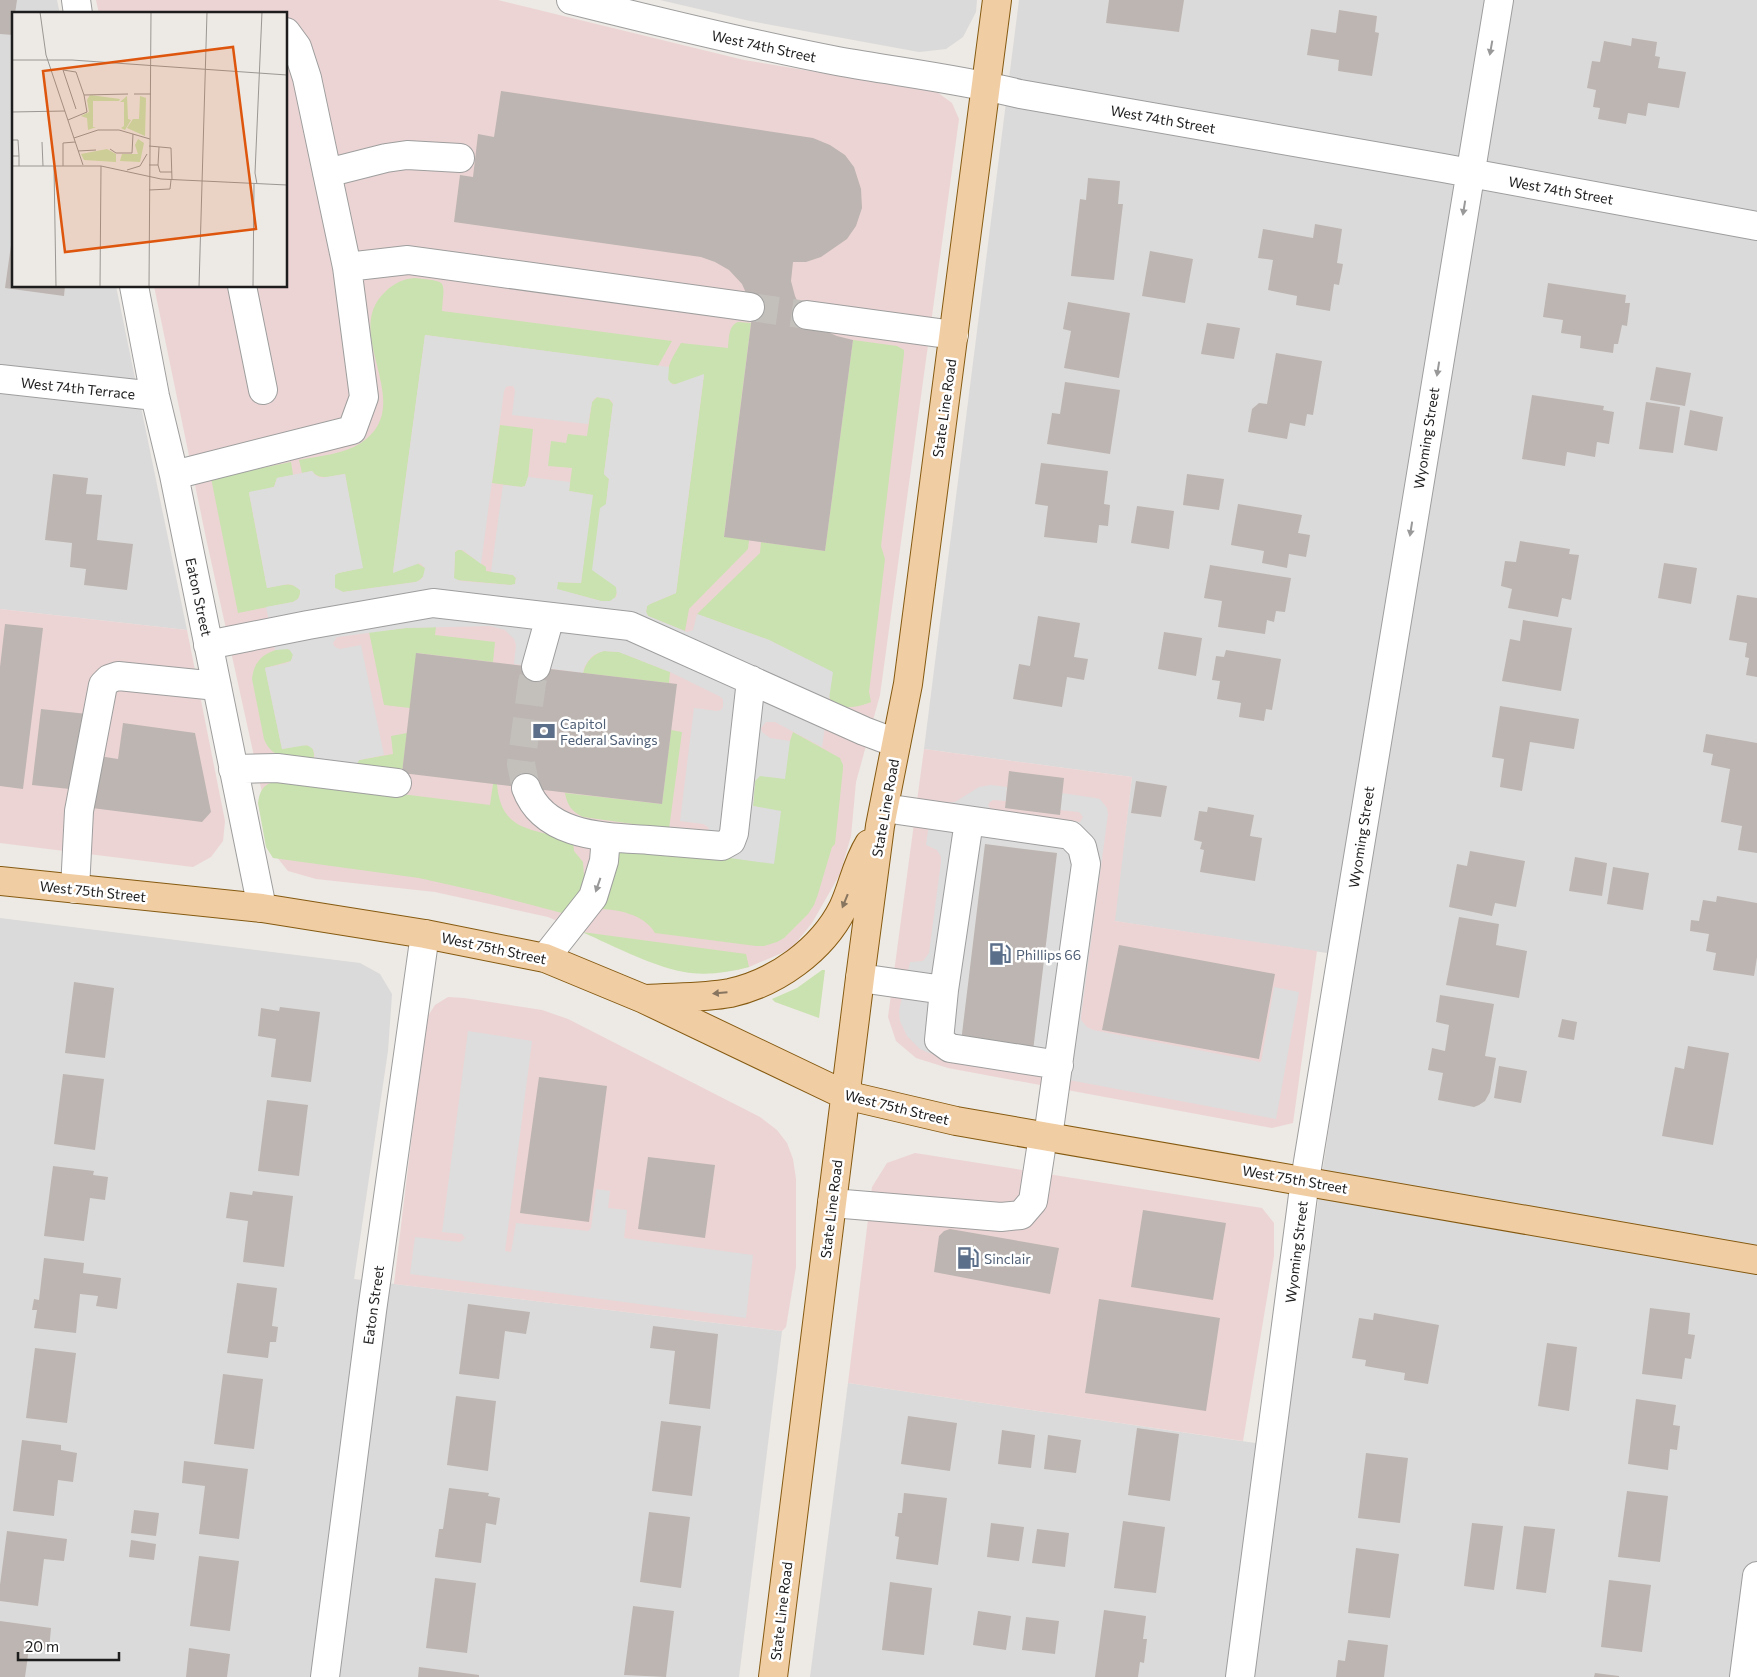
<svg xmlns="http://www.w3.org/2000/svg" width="1757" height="1677" font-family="Commissioner,sans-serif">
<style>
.residential{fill:#dbdada}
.commercial{fill:#ecd4d4}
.grass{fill:#cae2af}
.parking{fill:#ddd;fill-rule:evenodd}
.building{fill:#bdb5b1}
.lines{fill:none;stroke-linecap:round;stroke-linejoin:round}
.minor-tunnel{stroke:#c3c0bc;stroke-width:28;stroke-dasharray:28 14;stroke-linecap:butt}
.minor-casing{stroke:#9e9e9e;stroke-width:30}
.major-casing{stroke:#855a10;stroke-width:30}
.minor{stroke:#fff;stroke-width:28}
.major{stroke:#f1cda4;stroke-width:28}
.oneway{fill:#999}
.oneway2{fill:#877560}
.labels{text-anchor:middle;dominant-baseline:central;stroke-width:5;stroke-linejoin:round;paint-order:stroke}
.street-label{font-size:14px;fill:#1d1d1d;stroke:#fff}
.service-label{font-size:14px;fill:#4e5e75;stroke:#fff;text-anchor:start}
.inset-road{fill:none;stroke:#9a9794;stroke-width:1}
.view{fill:#de560d;fill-opacity:0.15;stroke:#de560d;stroke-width:2.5}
.inset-edge{fill:none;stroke:#1d1d1d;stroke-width:2.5}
</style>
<rect width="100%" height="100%" fill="#ede9e4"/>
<!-- residential -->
<path class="residential" d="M0,0h57l3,14h-46v272h102l71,344 -187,-21z
M660,0h317l-1,12 -13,25 -17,12 -27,3 -169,-31z
M1019,0h738v1677h-947l38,-294 434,64 72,-490 -240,-36 18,-144 -208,-28z
M0,918l360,45 20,11 12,20 -4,57 -34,228 428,52 -43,346h-739z"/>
<!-- commercial -->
<path class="commercial" d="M96,0h402l246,60 193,32 15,11 7,16 -79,576 -24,87 -5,54 -11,38 -28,49 -21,26 -42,18 -12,3 -29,3h-18l-33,-9 -109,-47 -113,-25 -119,-13 -28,-8 -12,-15 -70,-318 -52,-252h132v-272h-187z
M0,609l187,21 38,191 -2,20 -12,16 -18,10 -193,-24z
M924,749l208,28 -17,144 202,30 -24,172 -21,5 -324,-60 -32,-10 -20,-17 -8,-24z
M448,997l16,1 78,12 26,9 192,98 17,13 10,13 6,16 3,20v88l-10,60 -4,4 -388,-47 32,-265 9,-14z
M915,1153l347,55 12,15v33l-31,185 -395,-58 24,-196 15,-24z"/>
<!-- grass -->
<path class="grass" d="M415,278c34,4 29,1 27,33l230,30 -14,25 -233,-31 -32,237 24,-9 8,5c0,7 -2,11 -9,14l-73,10 -8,-4v-13l3,-2 24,-5 -17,-94c-11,1 -25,8 -33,-3l-10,2 -3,-13c20,-4 45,-6 62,-17 58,-39 -21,-109 24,-151 9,-9 18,-13 30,-14z
M738,322l13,1 -27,213 25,4 -1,9 -59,60 -4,22 -37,-15 -2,-4 1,-6 3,-2 26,-11 28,-218 -27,10 -7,-2c-8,-12 5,-29 11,-40l47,5c1,-9 0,-22 10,-26z
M853,340l44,6 7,4v4l-23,192 4,13 -16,133 2,10c-11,5 -39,11 -42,-7 -1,-7 2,-16 3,-23l-63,-32 -72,-26 63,-61 1,-11 64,9z
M597,397l12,2 4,5 -9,70 5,5 -3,25 -2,3 13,85 -2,6 -5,3h-9l-45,-12 2,-7 23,1 11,-88 -23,-4 3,-23 -24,-2 3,-25 15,2 2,-9 19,2 5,-34z
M500,425l33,4 -5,48 -3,9 -4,1 -29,-4z
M291,462l2,13 -16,3 -3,9 -25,6 18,95c12,-2 24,-8 33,2 0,7 -1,9 -7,12l-55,11 -27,-135z
M460,549l26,18v4l27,4 3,3 -1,6 -4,1 -55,-5 -2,-2 1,-26z
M436,627l-1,8 60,7 -2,20 -76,-9 -7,55 -26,-3 -15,-73 37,-4z
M285,648l7,3 1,4 -2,6 -26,7 17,81 21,-4 8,1c3,5 4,9 2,14 -20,-3 -41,1 -49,-21l-12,-60c2,-20 14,-28 33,-31z
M604,651l15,1 51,20 -1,11 -86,-10c3,-12 10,-19 21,-22z
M671,730l11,2 -13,97 -86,-12c-11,-5 -16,-12 -18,-24l97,11z
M793,732l47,26 3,7v4l-8,75 -3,3 -14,47 -4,11 -6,9 -24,24 -7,4 -13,4h-8l-101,-13c-11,-19 -38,-24 -58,-24l21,-56 4,-3 79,4 80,-42 -28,-6 2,-25 35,-40z
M407,733l-5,40 -46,-8 3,-5 34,-6 -2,-18z
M288,780l202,25 3,-21h4c4,52 41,43 76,58l1,9 9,11 1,14 -2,9 -12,24 -8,4 -72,-19 -71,-16 -146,-20 -7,-11 -8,-44c3,-20 11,-21 30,-23z
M582,932l164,22 3,13c-19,5 -38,8 -58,6 -34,-4 -77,-27 -109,-41z
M822,970h3l-6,48 -44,-16 -3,-3 25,-11z"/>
<!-- parking -->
<path class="parking" d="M425,335l244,32 -1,13 5,5 31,-11 -28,219 -26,11 -3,2 -1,6 2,4 39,16 6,-2 4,-16 72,26 64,32 -11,75 -47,-25h-9l-5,6 1,4 8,6 20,3 -5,38 -25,-3 -5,5 -2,25 28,5 -7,53 -73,-10 8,-24 -1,-3 -5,-3 -23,-3 14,-113 23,3 4,-1 2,-3v-8l-4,-3 -49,-24 -51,-20 -15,-1 -7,2 -6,4 -7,10 -1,6 -69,-9 2,-19 -2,-6 -9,-9 -15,-4 -84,2 -69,9 -4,6 1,3 3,2 3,1 21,-4 23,110 -25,5 -3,5 -43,-5 2,-4 -2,-7 -6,-4 -25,4 -17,-81 22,-5 4,-2 2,-6 -4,-6 -14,1 -9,-43 27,-5 5,-3 2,-4v-5l-7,-5 -5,-1 -21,4 -18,-96 25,-5 3,-9 35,-7 3,4 6,3 24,-4 18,94 -25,5 -3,2v13l8,4 73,-10 4,-2 3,-3 2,-9 -5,-5 -27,10zM509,386h4l2,4 -3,25 76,9 4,-22 2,-3 3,-2 12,2 3,2 1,3 -9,70 5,5 -3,25 -6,4 -8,62 24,17 1,9 -7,5h-9l-44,-12 1,-7 23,1 12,-88 -24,-4 1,-9 -42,-5 -3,9 -3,1 -19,-2 -12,87 22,3 3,3 -1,6 -4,1 -51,-4 -6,-3 1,-26 1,-2h7l18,14 23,-173 2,-4z
M991,785l16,2 -1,14 -13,-1 -3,2 -2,3 4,6 88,11 3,-5 -4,-5 -19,-2 2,-17 33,5 5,1 7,9 1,6 -27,202v4l6,7 6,3 168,32 13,-75 25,5 -23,127 -334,-63 -13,-3 -9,-4 -13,-13 -7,-15 -1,-10 11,-49 13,-1 6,-8 12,-91v-5l-4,-7 -11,-5 6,-44 11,2 12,-1 24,-15z
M468,1031l64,10 -27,210 6,1 5,-29 72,8 3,-3 5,-39 14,2 -2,17 19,2 -3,28 129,17 -7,63 -336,-44 5,-37 45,5 5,-4 -3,-4 -20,-2z"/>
<!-- building -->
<path class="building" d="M0,0h17l-2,14h-1l-1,21 -13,-1z
M1109,0h75l-5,32 -73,-9z
M1339,10l38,6 -2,16 4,1 -7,43 -34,-5 1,-11 -32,-5 4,-26 25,4z
M1632,38l25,4 -2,14 5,1 -2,11 28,4 -7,36 -31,-5 -2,13 -18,-3 -2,11 -28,-5 2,-11 -7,-1 3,-17 -9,-2 5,-27 8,1 4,-21 27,5z
M501,91l312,47 17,7 15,10 9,12 7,22 1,19 -6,18 -9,13 -26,18 -15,5h-13l-2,19 4,15 5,11 23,23 14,6 16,4 -28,211 -101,-14 28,-221 -2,-14 -8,-18 -13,-14 -14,-8 -14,-5 -247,-35 6,-47 13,2 5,-43 16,3z
M1088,178l32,3 -2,23h5l-9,76 -43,-4 9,-77 6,1z
M1315,224l27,5 -5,34 6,1 -4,21 -5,-1 -4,27 -34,-6 1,-9 -29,-6 5,-30 -15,-2 5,-29 50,9z
M13,231l1,55h51l-1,10 -59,-8z
M1150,251l43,8 -8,44 -43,-7z
M1548,283l78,12 -1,8h5l-3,23 -5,-1 -4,19h-4l-1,9 -33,-5 1,-12 -20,-3 2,-13 -20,-3z
M1068,302l62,11 -11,65 -55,-10 7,-37 -8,-2z
M1207,323l33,5 -6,31 -33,-5z
M1276,353l46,8 -9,54 -6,-1 -2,12 -15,-3 -3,16 -39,-7 4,-23 7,-6 8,1z
M1656,367l35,6 -6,33 -35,-6z
M1065,382l55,8 -10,64 -63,-10 5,-31 8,1z
M1532,395l72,11 -1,4 11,2 -5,32 -12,-2 -2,15 -28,-5 -2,14 -43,-7z
M1646,402l34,5 -7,46 -34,-4z
M1690,410l33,7 -6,34 -33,-6z
M1041,463l67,8 -4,33 6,1 -2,21 -9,-1 -2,18 -53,-6 4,-31 -13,-2z
M53,474l35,4 -2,16 16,1 -5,45 36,4 -6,46 -43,-5 2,-16 -16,-2 2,-24 -27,-3z
M1187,474l37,5 -5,31 -36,-5z
M1238,504l64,11 -4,18 12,2 -4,22 -17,-3 -2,14 -25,-5 2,-12 -33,-6z
M1137,506l37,5 -5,38 -38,-6z
M1520,541l50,8 -1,5 10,1 -8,45 -9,-2 -4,19 -50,-9 4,-19 -11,-3 4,-25 11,1z
M1664,563l33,5 -6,36 -33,-6z
M1210,565l81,13 -6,34 -9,-1 -2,11 -7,-2 -2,14 -47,-7 4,-26 -18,-3z
M1737,595l20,3v79l-11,-2 3,-17 -4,-1 2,-14 -18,-3z
M1038,616l42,7 -6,34 14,2 -4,21 -17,-3 -5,30 -49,-8 6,-35 11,2z
M1523,620l49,8 -11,63 -59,-10 8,-42 10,2z
M5,624l38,4 -20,161 -23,-3v-119z
M1164,632l38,6 -6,38 -38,-7z
M1226,650l55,9 -9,51 -6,-1 -2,12 -25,-4 2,-14 -24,-4 3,-18 -8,-1 4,-24 8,1z
M416,653l261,31 -15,120 -260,-31z
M1500,706l79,13 -5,30 -44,-7 -8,49 -22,-4 4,-28 -12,-2z
M41,709l46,5 -8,76 -47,-5z
M123,723l72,10 16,79 -9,10 -110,-14 7,-52 19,3z
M1706,734l51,9v110l-19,-3 4,-24 -21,-4 9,-53 -19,-4 2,-11 -10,-2z
M1009,771l55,7 -4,37 -55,-7z
M1136,781l31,5 -6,31 -30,-4z
M1208,807l46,8 -4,21 12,2 -7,43 -55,-9 4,-22 -4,-1 2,-7 -8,-2 5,-29 8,1z
M985,844l72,9 -24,198 -72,-9z
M1470,851l55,10 -9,46 -21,-4 -3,13 -43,-9 8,-43 10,2z
M1575,857l32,6 -5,33 -33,-5z
M1613,867l36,6 -6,37 -36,-6z
M1717,896l40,7v54l-3,19 -41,-6 3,-17 -10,-2 3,-17 -19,-3 1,-11 8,1 4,-21 13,2z
M1459,917l40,7 -3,21 31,6 -8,47 -73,-13z
M1119,945l156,29 -16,85 -157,-29z
M74,982l40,6 -9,70 -40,-5z
M1440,995l54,9 -9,52 11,2 -6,34 -5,9 -6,4 -5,2 -36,-7 5,-27 -15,-3 4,-22 13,3 4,-26 -13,-3z
M280,1007l40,5 -9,70 -40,-5 5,-38 -18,-3 3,-28 18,3z
M1562,1019l15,3 -3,18 -16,-3z
M1688,1046l41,7 -16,92 -51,-9 13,-69 9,2z
M1499,1066l28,5 -6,32 -27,-5z
M63,1074l41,5 -9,71 -41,-6z
M539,1077l68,9 -18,136 -69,-9z
M267,1100l41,5 -9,71 -41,-5z
M648,1157l67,8 -10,73 -67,-9z
M53,1166l41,5 -1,4 15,2 -3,23 -15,-2 -6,43 -40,-5z
M253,1191l40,5 -9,71 -41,-5 5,-41 -22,-3 4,-26 22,3z
M1143,1210l83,13 -13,77 -82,-13z
M950,1229l109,19 -9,46 -116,-22 5,-36 5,-5z
M44,1258l40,5 -1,10 38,5 -4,31 -21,-3 2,-10 -18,-2 -4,39 -42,-5 3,-18h-5l2,-11 5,1z
M237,1283l40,5 -5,38 6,1 -2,15h-6l-2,16 -41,-5z
M1099,1299l121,19 -14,93 -121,-18z
M468,1304l62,8 -4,22 -21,-3 -6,48 -40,-5z
M1650,1308l40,5 -2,21 7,1 -4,24 -6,-1 -3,21 -40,-5z
M1374,1313l65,12 -11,59 -24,-4 1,-7 -40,-7 1,-6 -14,-2 7,-40 14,2z
M653,1326l65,8 -8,75 -41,-5 6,-53 -25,-3z
M1547,1343l30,4 -8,64 -31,-5z
M35,1348l41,5 -9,70 -41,-5z
M223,1374l40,5 -9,70 -40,-5z
M456,1396l40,5 -8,70 -41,-6z
M1636,1399l40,6 -3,20 7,1 -3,24 -7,-1 -2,21 -40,-6z
M908,1416l49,7 -7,48 -49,-7z
M661,1421l40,5 -9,70 -40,-5z
M1137,1428l42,6 -9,67 -42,-6z
M1002,1430l33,5 -4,33 -33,-4z
M1048,1435l33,5 -5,33 -32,-4z
M22,1440l39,5v5l16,3 -4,29 -15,-2 -4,36 -41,-5z
M1366,1453l42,5 -8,65 -42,-5z
M184,1461l64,8 -9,70 -40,-5 6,-48 -23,-3z
M449,1488l40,5 -1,3 12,2 -4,27 -10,-2 -5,40 -46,-6 4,-28h4z
M1627,1491l41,5 -8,66 -42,-5z
M904,1493l43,5 -9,67 -42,-6 3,-22 -4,-1 3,-23h4z
M134,1510l25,3 -3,23 -25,-3z
M649,1512l41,5 -9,71 -41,-6z
M1123,1521l42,6 -9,66 -42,-5z
M991,1523l33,4 -5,34 -32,-4z
M1472,1523l31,3 -9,64 -30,-4z
M1524,1526l31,3 -9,64 -30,-4z
M1037,1529l32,4 -4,34 -33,-4z
M7,1531l60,8 -3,22 -20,-2 -6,47 -38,-5v-16z
M131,1540l25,4 -2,16 -25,-3z
M1356,1548l43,6 -9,64 -42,-5z
M199,1556l40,5 -9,70 -40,-5z
M435,1578l41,5 -9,70 -41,-5z
M1609,1580l42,5 -9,67 -41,-5z
M890,1582l42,6 -8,67 -42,-5z
M633,1606l41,5 -8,66 -42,-2z
M1104,1610l42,6 -3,23h4l-3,24 -4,-1 -2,15h-43z
M978,1611l33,5 -5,34 -33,-5z
M1026,1617l33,4 -4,33 -33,-4z
M0,1621l51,7 -2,22 -20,-2 -4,29h-25z
M1348,1640l40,5 -4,32h-48l2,-17 7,1z
M189,1648l41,6 -3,23h-41z
M419,1667l60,8v2h-61z
M1595,1673l24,3v1h-25z"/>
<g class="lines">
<!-- minor-tunnel -->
<path class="minor-tunnel" d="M750,307l57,8
M526,788l-5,-24 11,-81 4,-16"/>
<defs>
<path id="minor" d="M76,0l2,14
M571,0c88,22 177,44 266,61 61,11 123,18 183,33l423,74 314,58
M286,32l11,15 10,31 40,189
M327,173l59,-15 21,-3 53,3
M134,286l21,110 19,79 88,433
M242,286l21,104
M807,315l147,20
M0,379l155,17
M174,475l178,-45 12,-33 -17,-130 61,-7 342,47
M208,645l100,-20 125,-22 197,23 234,105 32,12
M536,667l14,-50
M233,769l44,-1 120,15
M526,788c18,49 79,49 123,52 24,2 49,4 73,6l9,-5 3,-8 17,-153
M884,808l186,27 12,12 4,17 -38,273
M75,889l4,-78 24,-126 6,-6 9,-3 99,10
M545,958l48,-61 11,-36 2,-24
M860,978l84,12 -5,50 11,8 109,17
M944,990l25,-169
M832,1203l169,14 20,-2 12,-14 10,-65
M325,1677l47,-366 53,-377
M1240,1677l65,-497 194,-1180
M1744,1677l13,-101"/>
<path id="major" d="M0,881l262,27 163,26 120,24 99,41 201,96 111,26 801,139
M646,999c27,-2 57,-1 84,-6 46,-10 92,-43 113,-85 10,-21 13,-43 26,-64
M773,1677l87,-699 20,-152 28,-142 89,-684"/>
</defs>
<!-- minor casing -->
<use href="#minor" class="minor-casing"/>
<!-- major casing -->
<use href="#major" class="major-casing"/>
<!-- minor -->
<use href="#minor" class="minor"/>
<!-- major -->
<use href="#major" class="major"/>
</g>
<!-- one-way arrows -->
<defs><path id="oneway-solid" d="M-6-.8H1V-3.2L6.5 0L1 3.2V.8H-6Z" transform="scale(1.25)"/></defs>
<g class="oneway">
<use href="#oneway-solid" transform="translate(1491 48) rotate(100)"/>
<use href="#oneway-solid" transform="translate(1464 208) rotate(99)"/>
<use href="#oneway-solid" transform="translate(1438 369) rotate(99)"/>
<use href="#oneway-solid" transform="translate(1411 529) rotate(99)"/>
<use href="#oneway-solid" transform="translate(598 885) rotate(109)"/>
</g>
<g class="oneway2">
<use href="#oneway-solid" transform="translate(845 901) rotate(112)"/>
<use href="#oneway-solid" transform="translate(720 993) rotate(175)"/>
</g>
<!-- icons -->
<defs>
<symbol id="bank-bare" viewBox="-9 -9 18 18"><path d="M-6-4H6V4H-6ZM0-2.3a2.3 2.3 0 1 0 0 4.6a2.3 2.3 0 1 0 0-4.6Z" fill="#5c6f8a" stroke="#fff" stroke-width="2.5" paint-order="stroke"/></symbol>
<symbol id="fuel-bare" viewBox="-9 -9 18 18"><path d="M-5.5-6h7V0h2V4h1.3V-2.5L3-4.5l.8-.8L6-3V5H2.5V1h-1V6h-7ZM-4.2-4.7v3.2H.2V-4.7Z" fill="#5c6f8a" stroke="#fff" stroke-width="2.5" paint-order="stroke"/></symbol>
</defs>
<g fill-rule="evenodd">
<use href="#bank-bare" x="528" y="715" width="32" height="32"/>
<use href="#fuel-bare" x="984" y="938" width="32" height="32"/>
<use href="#fuel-bare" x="952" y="1242" width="32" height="32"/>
</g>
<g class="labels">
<!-- street labels -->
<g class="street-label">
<text transform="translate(764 46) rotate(12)">West 74th Street</text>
<text transform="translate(1163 119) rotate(10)">West 74th Street</text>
<text transform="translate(1561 190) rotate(10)">West 74th Street</text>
<text transform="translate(78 388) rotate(6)">West 74th Terrace</text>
<text transform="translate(944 408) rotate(-82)">State Line Road</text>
<text transform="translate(1426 438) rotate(-81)">Wyoming Street</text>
<text transform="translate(199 597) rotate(78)">Eaton Street</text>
<text transform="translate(885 808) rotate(-80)">State Line Road</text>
<text transform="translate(1361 837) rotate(-81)">Wyoming Street</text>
<text transform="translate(93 891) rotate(6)">West 75th Street</text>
<text transform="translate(494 948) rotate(12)">West 75th Street</text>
<text transform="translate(897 1107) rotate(14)">West 75th Street</text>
<text transform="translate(1295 1179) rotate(10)">West 75th Street</text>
<text transform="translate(831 1209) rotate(-83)">State Line Road</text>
<text transform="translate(1296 1252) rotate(-83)">Wyoming Street</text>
<text transform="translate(373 1305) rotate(-82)">Eaton Street</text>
<text transform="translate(781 1611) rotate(-83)">State Line Road</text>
</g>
<!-- service labels -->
<g class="service-label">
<text x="560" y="723">Capitol<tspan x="560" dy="16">Federal Savings</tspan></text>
<text x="1016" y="954">Phillips 66</text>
<text x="984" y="1258">Sinclair</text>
</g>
</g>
<!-- overview -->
<g transform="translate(12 12)">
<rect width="275" height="275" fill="#ede9e4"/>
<path d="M78,83l30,4 -1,2h-26v26h3l-8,3 -1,-12 -6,-2 8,-4 -2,-12zM115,84l1,23 3,1 -6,10 -4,-2 3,-2v-24h-4zM128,84l6,2 -1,38 -18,-8 6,-9h6zM126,127l6,4 -4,19 -20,-1 2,-7h16l-3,-9zM95,137l9,5v8l-32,-2 -3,-6z" fill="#cae2af"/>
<path class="inset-road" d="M28,0l6,43 37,110M0,48h60l215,15M122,82h17M64,97l-13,-39 13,2 8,23M0,100l53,-1M56,108l19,-8 -3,-17 44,-1M62,126l24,-8h21l31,9M0,128h6l1,16M30,130l1,24M137,134l22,2 1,32M98,137l6,4h16l1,-19M66,139l18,-1M0,144h7v10M137,153h9l2,7h12M146,153l1,-18M0,154h89l60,13 126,6M42,154l2,121M51,154v-23l12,-1M115,158l13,-4 7,-12M245,172l-2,-11 7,-161M137,178l21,-1 1,-9M88,275l1,-121M137,275l2,-275M187,275l8,-275M241,275l1,-103"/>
<path class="view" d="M221,35l23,182 -191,23 -22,-181z"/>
<rect width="275" height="275" class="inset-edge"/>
</g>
<!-- scale -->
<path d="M18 1652v8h101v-8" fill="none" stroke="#1d1d1d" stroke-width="2.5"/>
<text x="25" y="1652" font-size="15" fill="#1d1d1d" stroke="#ffffff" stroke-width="4" paint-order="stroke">20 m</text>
</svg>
